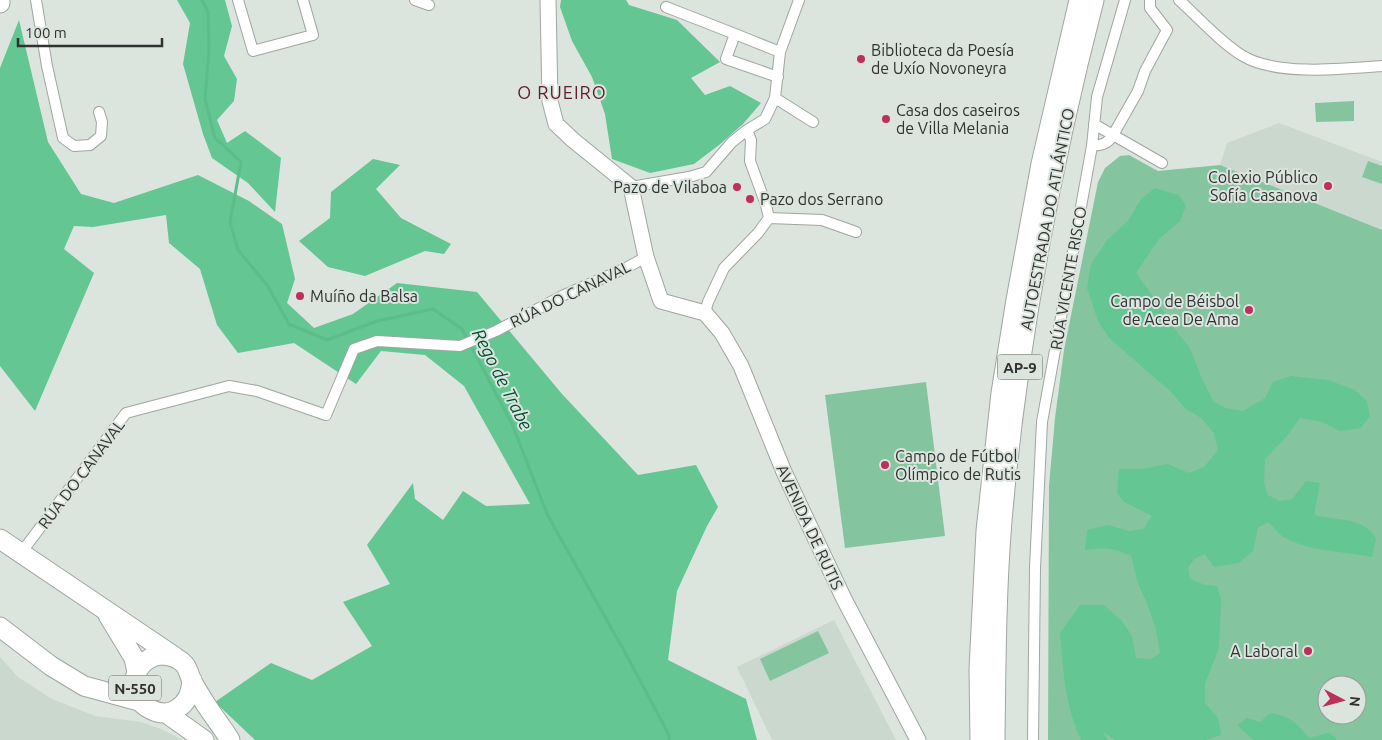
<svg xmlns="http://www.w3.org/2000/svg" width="1382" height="740" font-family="Ubuntu,sans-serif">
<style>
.built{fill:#cad8ce}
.green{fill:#84c5a0;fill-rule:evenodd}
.forest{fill:#64c692}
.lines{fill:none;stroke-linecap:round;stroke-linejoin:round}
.stream{stroke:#5bbd89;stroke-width:3}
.street-casing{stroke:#9fa6a1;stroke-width:12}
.secondary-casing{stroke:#9fa6a1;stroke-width:17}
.highway-casing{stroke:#9fa6a1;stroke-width:21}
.street{stroke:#fff;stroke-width:10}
.secondary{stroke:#fff;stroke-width:15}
.highway{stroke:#fff;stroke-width:19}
.poi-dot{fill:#be2f5a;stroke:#dce4de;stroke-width:2}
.labels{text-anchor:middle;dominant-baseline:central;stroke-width:4;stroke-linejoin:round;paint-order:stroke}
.shield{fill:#dce4de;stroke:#636764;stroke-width:1}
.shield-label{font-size:15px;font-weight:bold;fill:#2f3230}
.poi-label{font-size:16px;fill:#2f3230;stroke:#dce4de;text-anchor:start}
.street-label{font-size:16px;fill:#2f3230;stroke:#dce4de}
.neighbourhood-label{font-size:18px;letter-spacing:1px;fill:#601b2d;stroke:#dce4de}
.water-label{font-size:18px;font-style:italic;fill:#005130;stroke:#dce4de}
</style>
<rect width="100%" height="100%" fill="#dce4de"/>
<!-- built -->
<path class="built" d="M1279,123l103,39v68l-162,-65 7,-22z
M834,620l62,120h-124l-35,-73z
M0,657l18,20 34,22 43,17 46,6 20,7 22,11h-183z"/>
<!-- green -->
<path class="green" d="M1354,101v20l-38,1 -1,-19z
M1129,155l29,16 62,-6 162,65v510h-334l1,-254 6,-68 9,-68 34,-168 7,-14 15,-12zM1327,685h30v30h-30z
M1368,161l14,5v18l-20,-7z
M926,382l19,154 -100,12 -20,-153z
M818,631l11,22 -59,28 -10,-22z"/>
<!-- forest -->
<path class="forest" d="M177,0h48l7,26 -8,30 13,23 -3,22 -17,19 10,23 18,-12 36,27 -6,54 -27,-29 -36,-25 -9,-24 -20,-70 7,-41z
M561,0h65l3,5 48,15 43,42 -29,16 14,17 25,-9 31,17 -18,21 -24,21 -25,19 -44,9 -38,-14 -7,-45 -13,-37 -20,-36 -12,-34z
M19,20l29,122 33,52 33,9 84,-28 51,26 33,23 13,55 -8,24 27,25 39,-14 44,-31 80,9 85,102 76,81 58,-10 22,42 -11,19 -30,65 -9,69 78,39 11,41h-502l-40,-38 56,-39 41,17 60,-34 -29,-44 47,-18 -23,-39 46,-62 2,16 28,21 20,-29 23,15 44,-2 -66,-118 -39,-31 -44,-4 -25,33 -62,-41 -56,10 -21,-28 -17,-56 -31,-26 -3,-28 -73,12 -19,-1 -10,23 30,24 -59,138 -35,-45v-298z
M373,159l27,6 -24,24 25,29 50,26 -7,10 -19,-3 -60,25 -37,-9 -29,-26 31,-23 1,-26z
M1155,188l24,7 7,11 -6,15 -21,18 -23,34 24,33 15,23 16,21 11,29 12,23 12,6 17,3 22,-13 8,-16 18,-6 37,4 27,10 12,11 3,15 -9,12 -21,3 -18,-9 -22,-4 -13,18 -22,23 -1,24 4,12 12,6 12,-2 14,-18 14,2 -6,32c17,5 40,2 54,14 3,2 5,6 8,9l-4,19c-28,-6 -65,-5 -90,-21 -5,-4 -9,-10 -14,-14l-10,6 -5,23 -14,12 -25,4 -9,-13 -11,5 -6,9 2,11 15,6 12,1 4,13 -2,49 -14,36v19l13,15 3,17 -15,5h-91l-12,-8 5,8h-27c-16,-34 -18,-71 -21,-107l20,-28h24l18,16 10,15 4,22 15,1 9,-6 -4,-24 -10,-28 -8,-18 -7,-27c-15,-8 -29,-9 -46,-6l2,-20 21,-5 21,6 14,-2 9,-13 -28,-14 -7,-9 2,-24h23l26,-5 21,9 15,-6 14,-17 -4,-17 -13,-15 -15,-9 -16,-18 -61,-53 -11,-17 -11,-33 4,-24 17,-25 20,-18 13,-22z
M1270,713c21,4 25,8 39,25l20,-5 7,5v2h-83l-16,-15 10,-7 13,4z"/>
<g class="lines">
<!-- stream -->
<path class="stream" d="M202,0l6,12 1,38 -4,49 10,39 26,24 -11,60 8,28 29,35 22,39 38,16 50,-19 56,-12 29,20 50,95 36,92 79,140 42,79v5"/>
<defs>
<path id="street" d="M36,0l11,66 16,72 11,8 16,-1 11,-9 1,-14 -3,-10
M238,0l15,51 60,-16 -10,-35
M415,0l14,5
M1150,0v8l17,22 -22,41 -7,20 -25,44 49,28
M1179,0c19,17 42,43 64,56 33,20 101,13 139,10
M666,7l69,27
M778,77l-52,-18 9,-25 45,18
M775,98l38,24
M1092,146c10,-1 16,-2 21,-11l-19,-11
M631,187l58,-10 17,-5 26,-30 15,-12 18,-11 10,-21 5,-46 19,-52
M769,218l53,2 34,12
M705,313l3,-11 16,-34 34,-35 11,-15 -3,-13 -16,-44 1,-21 -4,-10
M21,553l105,-140 103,-27 28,5 69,24 28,-66 23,-8 83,5 36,-15 68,-36 62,-27 20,-11
M1033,740l2,-172 7,-146 50,-276 5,-49 28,-97"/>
<path id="secondary" d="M548,0l2,101 6,23 17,16 58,47 15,70 15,44 44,12 17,20 19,33 43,106 60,127 74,141"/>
<path id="highway" d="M0,3v-3
M0,539l175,118
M108,615l26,43 3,14
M0,627l51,39 33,20 55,15
M192,680c-1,12 -4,22 -15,29 -7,5 -17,5 -25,1 -30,-13 -19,-56 13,-55 7,1 15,4 20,10 3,4 4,9 6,14 2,5 6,11 9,16 9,16 21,30 30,45
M166,713l38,27
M980,740l-1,-71 7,-138 15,-138 15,-93 25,-136 38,-164
M995,740c1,-73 1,-146 7,-219 15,-176 48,-350 92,-521"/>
</defs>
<!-- street casing -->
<use href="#street" class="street-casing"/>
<!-- secondary casing -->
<use href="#secondary" class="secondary-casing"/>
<!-- highway casing -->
<use href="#highway" class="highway-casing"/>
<!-- street -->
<use href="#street" class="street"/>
<!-- secondary -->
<use href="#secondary" class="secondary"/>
<!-- highway -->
<use href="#highway" class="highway"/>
</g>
<!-- markers -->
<g class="poi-dot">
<circle cx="861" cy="59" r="5"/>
<circle cx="886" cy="119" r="5"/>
<circle cx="1328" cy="186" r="5"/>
<circle cx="737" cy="187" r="5"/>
<circle cx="750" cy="199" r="5"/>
<circle cx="300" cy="296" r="5"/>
<circle cx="1249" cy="310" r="5"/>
<circle cx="885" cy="465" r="5"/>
<circle cx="1308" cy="651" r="5"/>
</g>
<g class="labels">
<!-- shield labels -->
<g class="shield">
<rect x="997.5" y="354.5" width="45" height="25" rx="4"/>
<rect x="109" y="675.5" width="52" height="25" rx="4"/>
</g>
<g class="shield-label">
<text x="1020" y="367">AP-9</text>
<text x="135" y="688">N-550</text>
</g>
<!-- poi labels -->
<g class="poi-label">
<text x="871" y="50">Biblioteca da Poesía<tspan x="871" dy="18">de Uxío Novoneyra</tspan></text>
<text x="896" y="110">Casa dos caseiros<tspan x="896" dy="18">de Villa Melania</tspan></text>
<text x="1318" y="177" text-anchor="end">Colexio Público<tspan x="1318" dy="18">Sofía Casanova</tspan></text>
<text x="727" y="187" text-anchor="end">Pazo de Vilaboa</text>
<text x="760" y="199">Pazo dos Serrano</text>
<text x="310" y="296">Muíño da Balsa</text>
<text x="1239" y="301" text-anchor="end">Campo de Béisbol<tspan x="1239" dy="18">de Acea De Ama</tspan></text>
<text x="895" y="456">Campo de Fútbol<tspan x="895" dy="18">Olímpico de Rutis</tspan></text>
<text x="1298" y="651" text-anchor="end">A Laboral</text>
</g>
<!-- street labels -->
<g class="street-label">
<text transform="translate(1047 219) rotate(-79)">AUTOESTRADA DO ATLÁNTICO</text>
<text transform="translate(1068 278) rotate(-80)">RÚA VICENTE RISCO</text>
<text transform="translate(570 294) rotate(-26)">RÚA DO CANAVAL</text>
<text transform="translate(81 474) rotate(-53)">RÚA DO CANAVAL</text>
<text transform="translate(810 527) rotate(65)">AVENIDA DE RUTIS</text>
</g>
<!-- neighbourhood labels -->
<g class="neighbourhood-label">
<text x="562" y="92">O RUEIRO</text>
</g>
<!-- water labels -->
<g class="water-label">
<text transform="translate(503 379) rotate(63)">Rego de Trabe</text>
</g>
</g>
<!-- north arrow -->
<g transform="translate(1342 700) rotate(96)"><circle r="24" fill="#dce4de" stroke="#979d98"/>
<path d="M0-4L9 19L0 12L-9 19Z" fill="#be2f5a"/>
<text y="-8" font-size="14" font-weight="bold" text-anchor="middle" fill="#2f3230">N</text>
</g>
<!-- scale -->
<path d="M18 38v8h144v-8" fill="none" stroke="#2f3230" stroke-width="2.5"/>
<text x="25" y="38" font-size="15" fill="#2f3230" stroke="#dce4de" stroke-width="4" paint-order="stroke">100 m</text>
</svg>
